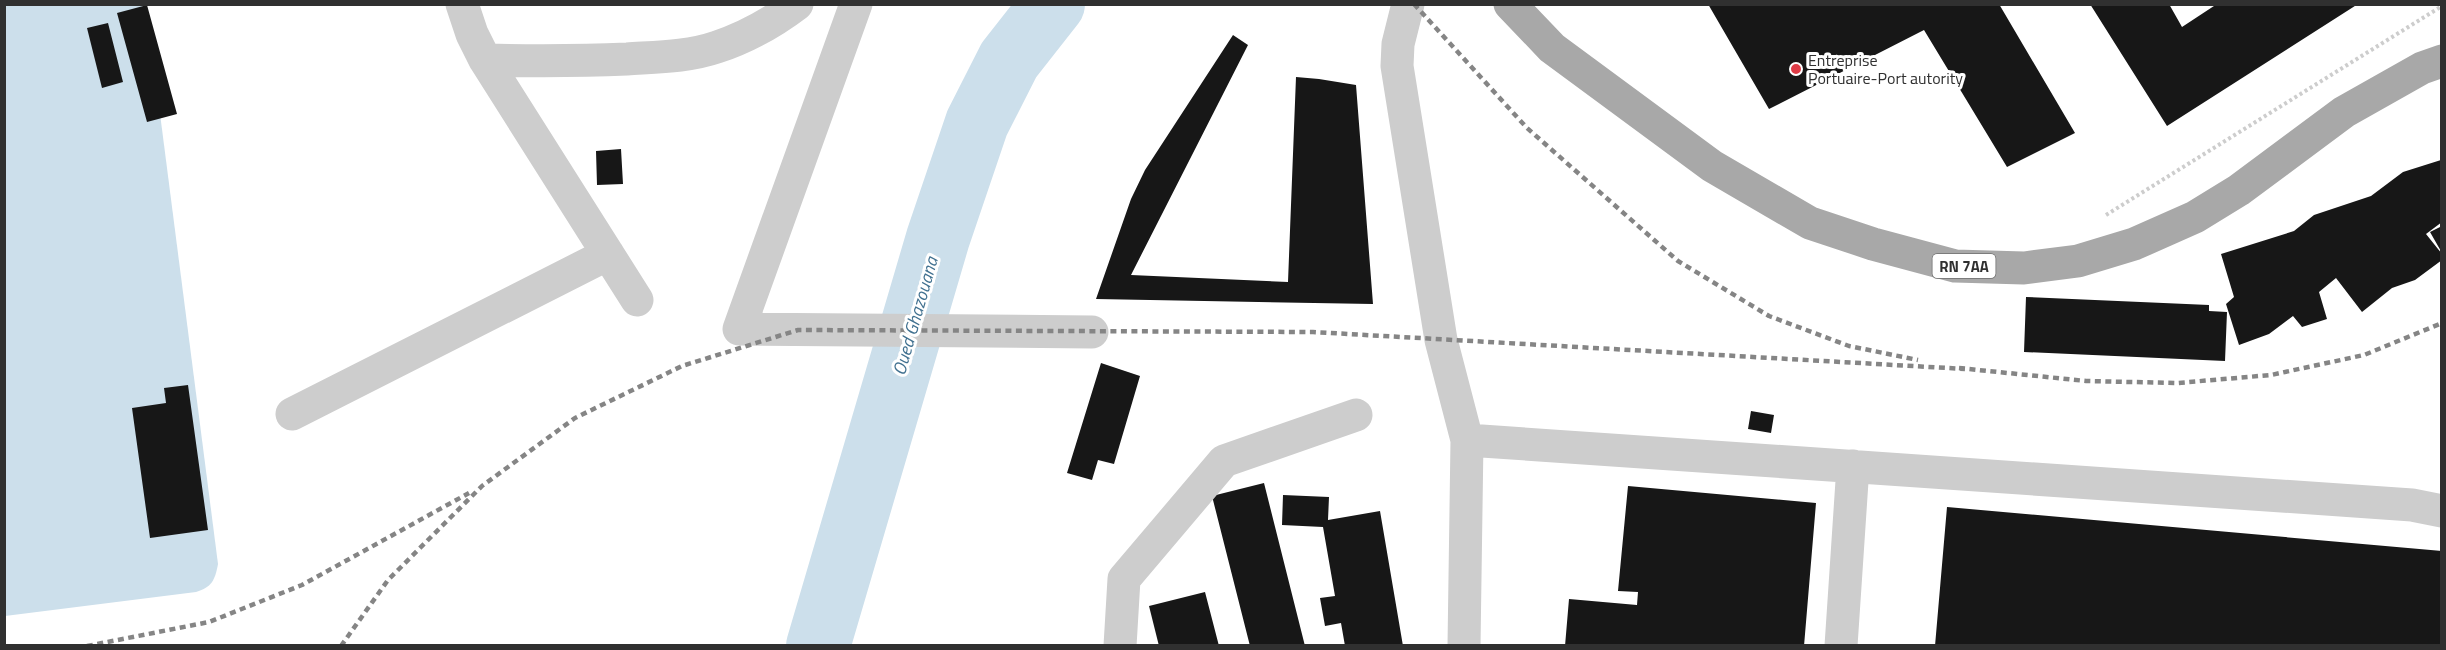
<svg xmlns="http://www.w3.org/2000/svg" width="2446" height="650" font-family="'Titillium Web',sans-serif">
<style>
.water{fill:#ccdfeb}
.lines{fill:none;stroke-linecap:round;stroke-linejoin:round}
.river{stroke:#ccdfeb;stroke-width:64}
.building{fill:#171717}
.path{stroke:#cdcdcd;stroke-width:4;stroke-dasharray:3 3;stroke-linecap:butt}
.minor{stroke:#cdcdcd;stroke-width:33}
.major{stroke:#a8a8a8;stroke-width:33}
.rail{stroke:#858585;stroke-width:4.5;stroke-dasharray:6 4.5;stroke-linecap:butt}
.poi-dot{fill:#de3b46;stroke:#fff;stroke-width:2}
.labels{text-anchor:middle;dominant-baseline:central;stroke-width:6;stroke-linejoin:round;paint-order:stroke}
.shield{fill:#fff;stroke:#6e6e6e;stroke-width:1.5}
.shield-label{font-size:15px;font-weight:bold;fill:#303030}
.poi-label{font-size:16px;fill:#303030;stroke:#fff;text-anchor:start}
.water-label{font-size:18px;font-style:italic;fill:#417190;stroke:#fff}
</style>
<rect width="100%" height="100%" fill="#fff"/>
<!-- water -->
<path class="water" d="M4,5h142l72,559c-3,16 -6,23 -22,28l-191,24z"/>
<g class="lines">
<!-- river -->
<path class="river" d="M818,646l120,-408 39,-115 32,-63 44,-56"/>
</g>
<!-- building -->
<path class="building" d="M1708,4h291l76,129 -68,34 -83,-137 -155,79z
M2090,4h79l13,23 35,-23h141l-191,122z
M147,5l30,109 -30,8 -30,-109z
M108,23l15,59 -21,6 -15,-60z
M1233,35l15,10 -117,230 157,7 8,-205 23,2 37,6 17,219 -277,-5 35,-100 14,-29z
M621,149l2,35 -26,1 -1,-34z
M2441,160l1,62 -16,12 16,20v6l-27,20 -23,8 -30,24 -26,-34 -17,14 8,27 -25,8 -9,-11 -24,18 -30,11 -13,-41 8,-7 -13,-43 73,-23 20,-16 57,-19 32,-24z
M2442,226v27l-12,-21z
M2026,297l183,8v6l18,1 -2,49 -201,-9z
M1101,363l39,13 -26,88 -16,-4 -6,20 -25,-7z
M188,385l20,145 -58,8 -18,-130 34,-5 -2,-15z
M1751,411l23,4 -3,18 -23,-4z
M1264,483l41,163h-55l-38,-150z
M1628,486l188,17 -12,143h-239l4,-47 68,6 1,-13 -20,-1z
M1283,495l46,2 -1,23 52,-9 23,135h-58l-4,-23 -16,3 -5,-28 15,-2 -12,-69 -41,-2z
M1947,507l495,44v95h-507z
M1205,592l14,54h-60l-10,-40z"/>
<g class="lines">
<!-- path -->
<path class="path" d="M2106,215l336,-209"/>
<!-- minor -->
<path class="minor" d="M462,4l10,30 13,26 152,240
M856,4l-117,325 353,3
M1408,4l-10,40 -1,22 44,274 26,100 -3,206
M485,60c48,1 94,1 142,-1 30,-2 61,-2 90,-12 30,-10 55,-24 80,-43
M292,414l316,-160
M1467,440l945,65 30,6
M1120,646l4,-67 100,-118 132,-46
M1841,646l12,-180"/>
<!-- major -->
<path class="major" d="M1510,4l42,44 160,118 98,57 63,21 82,22 69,2 54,-7 56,-17 61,-27 44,-27 105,-78 78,-44 20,-7"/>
<!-- rail -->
<path class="rail" d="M1414,4l113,124 151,133 91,55 80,30 69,14
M1959,368l127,13 92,2 93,-8 93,-20 78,-32
M87,646l122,-24 93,-37 167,-92
M341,646l47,-66 94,-94 93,-68 107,-52 116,-36 515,2 652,37"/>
</g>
<!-- markers -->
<circle class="poi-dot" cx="1796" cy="69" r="6"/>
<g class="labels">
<!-- shield labels -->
<rect class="shield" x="1932.5" y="254" width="63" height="24" rx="4.5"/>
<g class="shield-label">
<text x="1964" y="266">RN 7AA</text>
</g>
<!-- poi labels -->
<g class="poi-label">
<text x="1808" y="60">Entreprise<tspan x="1808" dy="18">Portuaire-Port autority</tspan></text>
</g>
<!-- water labels -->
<g class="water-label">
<text transform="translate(915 316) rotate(-74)">Oued Ghazouana</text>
</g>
</g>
<!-- border -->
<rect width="2446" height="650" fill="none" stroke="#303030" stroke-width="12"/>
</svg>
